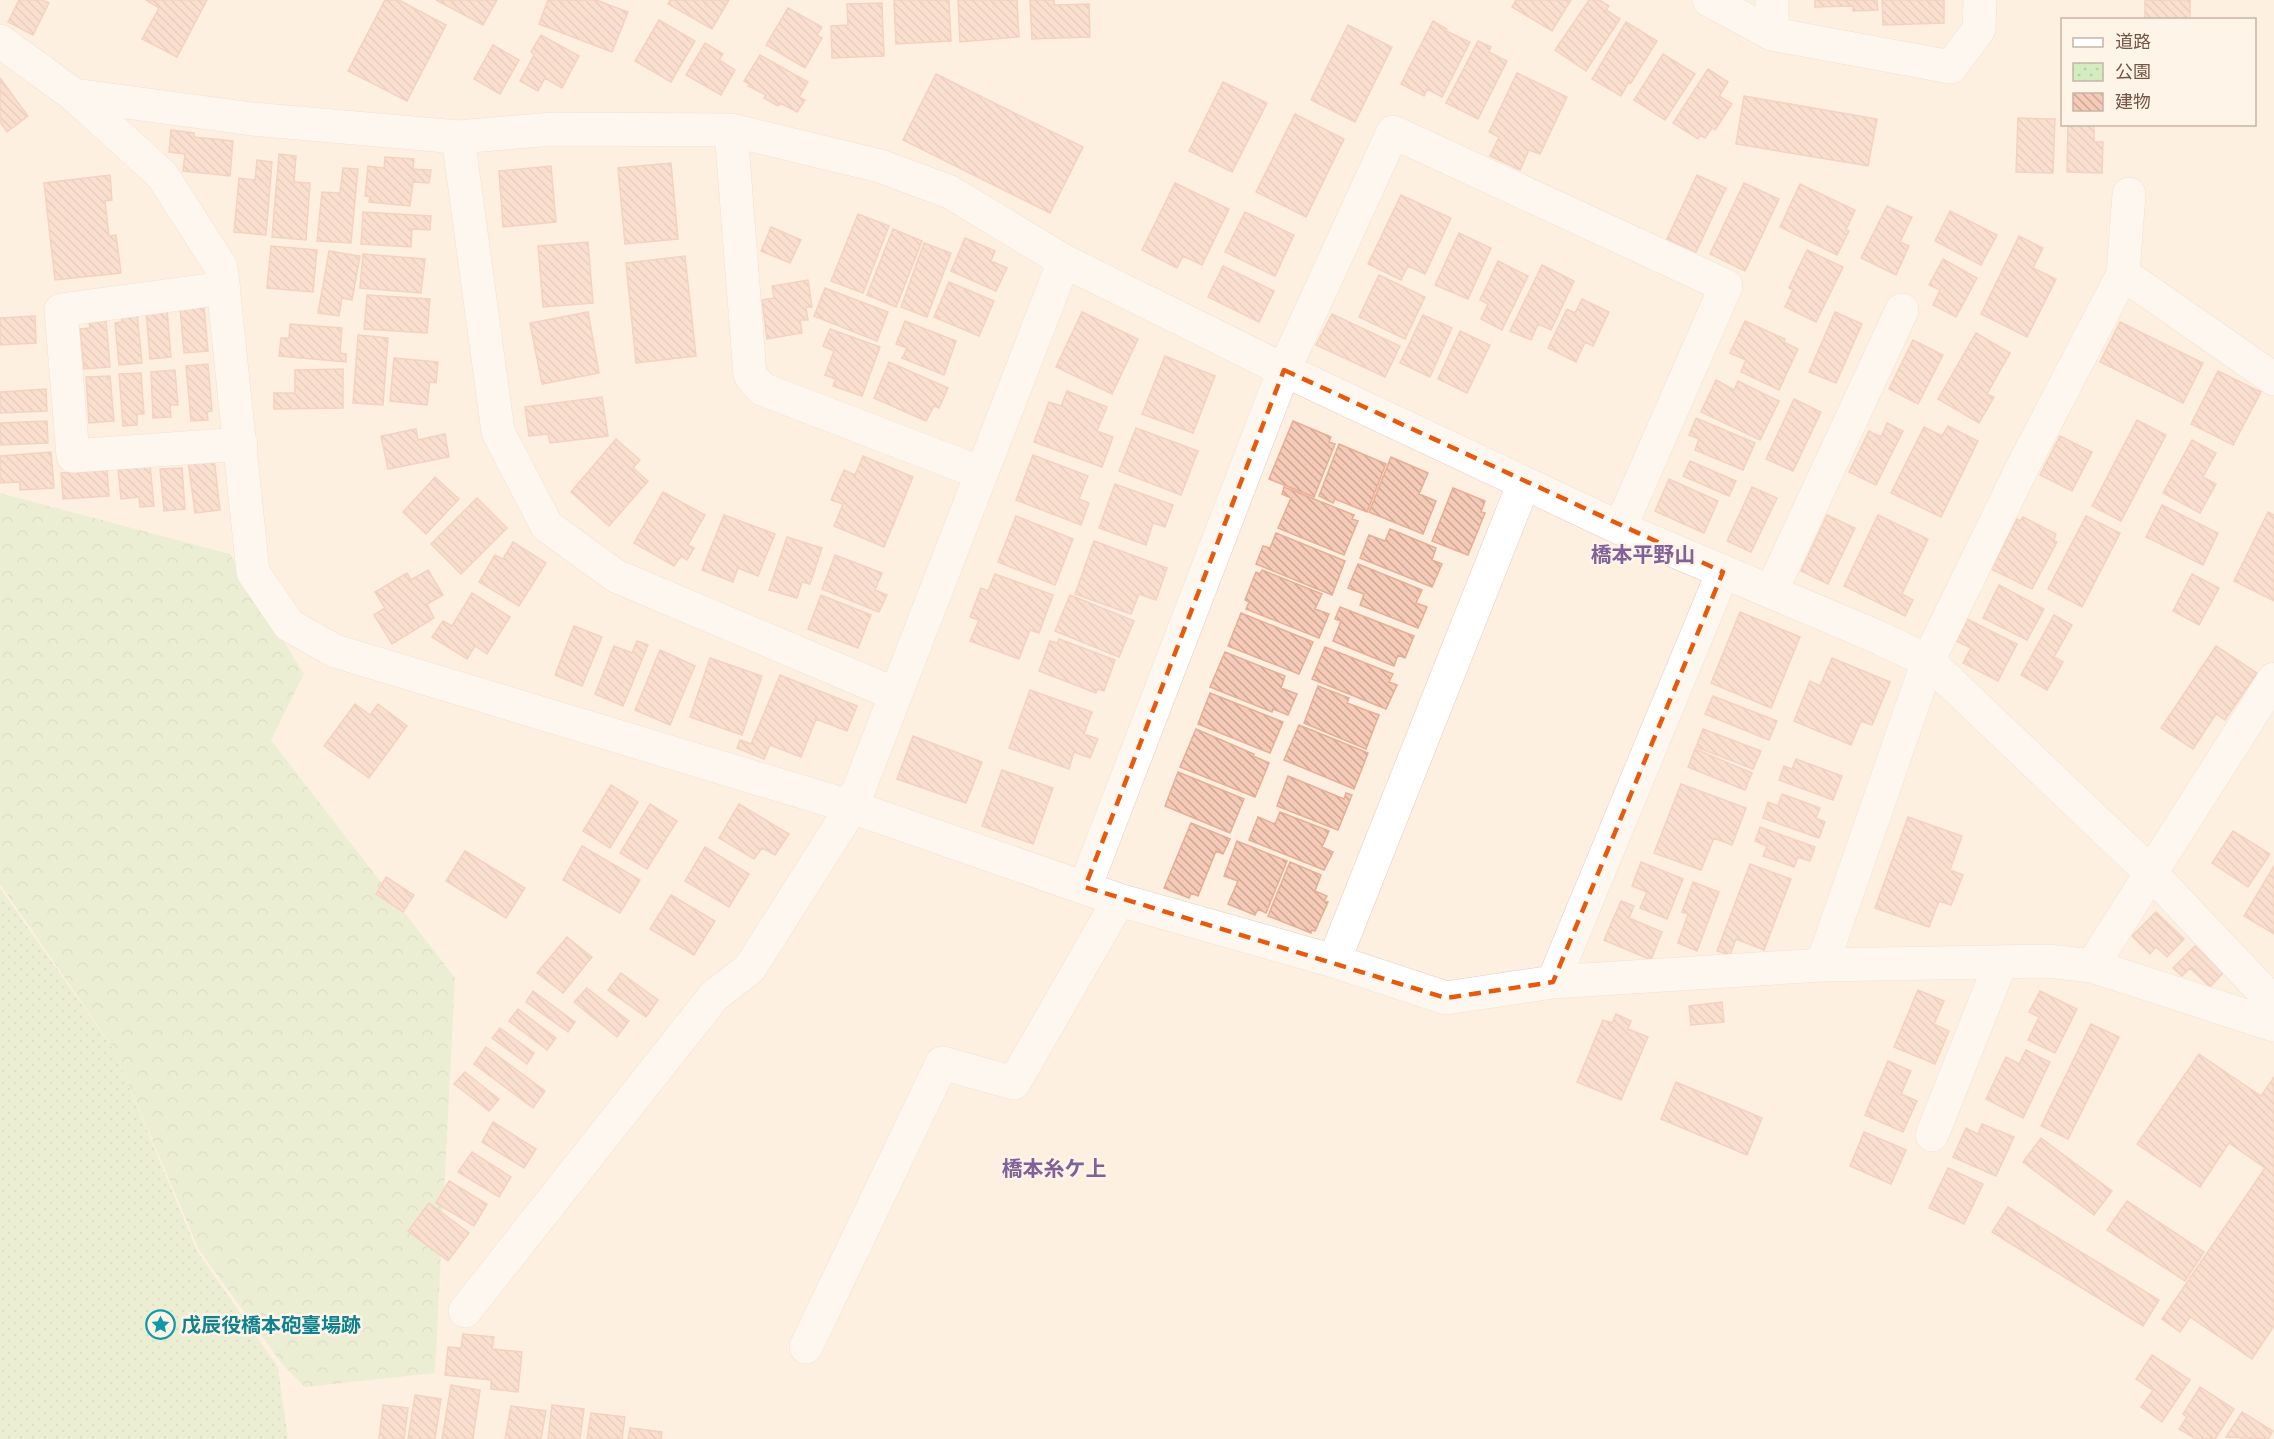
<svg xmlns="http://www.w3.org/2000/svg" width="2274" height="1439" font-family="'Roboto Condensed','Noto Sans JP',sans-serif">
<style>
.forest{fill:url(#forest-crowns)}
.park{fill:url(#park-dots)}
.building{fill:url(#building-back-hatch);stroke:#e8ae96;stroke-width:1.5}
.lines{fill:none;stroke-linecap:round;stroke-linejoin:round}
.minor-casing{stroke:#e4cdbf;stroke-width:34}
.minor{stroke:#fff;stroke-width:33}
.marked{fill:none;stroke:#e8590c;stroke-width:4.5;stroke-dasharray:12 8;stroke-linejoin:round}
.labels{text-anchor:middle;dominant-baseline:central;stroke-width:5;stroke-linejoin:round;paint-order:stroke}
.culture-label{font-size:20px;font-weight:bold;fill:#0d838f;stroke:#fff4e8;text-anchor:start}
.neighbourhood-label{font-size:21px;font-weight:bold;fill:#82619a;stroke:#fff4e8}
</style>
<defs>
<pattern id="forest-crowns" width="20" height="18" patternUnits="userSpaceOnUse" patternTransform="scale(1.5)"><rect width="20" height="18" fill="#d5ecbf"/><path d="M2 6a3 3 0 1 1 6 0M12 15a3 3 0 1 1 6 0" fill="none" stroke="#bacca6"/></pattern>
<pattern id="park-dots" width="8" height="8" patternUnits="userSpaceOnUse" patternTransform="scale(1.5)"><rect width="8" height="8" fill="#d5ecbf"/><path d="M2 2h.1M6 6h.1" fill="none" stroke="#bacca6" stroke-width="1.8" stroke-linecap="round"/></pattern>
<pattern id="building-back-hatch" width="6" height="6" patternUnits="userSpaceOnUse" patternTransform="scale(1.5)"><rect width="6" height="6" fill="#f5cab7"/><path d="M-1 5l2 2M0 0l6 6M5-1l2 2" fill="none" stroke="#cba797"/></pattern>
</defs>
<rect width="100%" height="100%" fill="#fef0e1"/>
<!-- forest -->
<path class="forest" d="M0,493l230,61 74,120 -33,66 184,238 -20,395 -130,14 -22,-22 -84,-115 -86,-202 -113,-164z"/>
<!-- park -->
<path class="park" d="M0,888l114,162 83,201 81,116 10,72h-288z"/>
<!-- building -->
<path class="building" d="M19,0h23l7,3 -16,32 -25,-13z
M207,0l-30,57 -35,-18 17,-31 -13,-8z
M385,0h14l47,25 -39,76 -59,-30z
M436,0h61l-14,25z
M548,0h48l32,12 -16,40 -73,-28z
M670,0h59l-17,29 -44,-25z
M894,0h55l2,41 -55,3z
M958,0h59l2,37 -59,5z
M1030,0h24v5l35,-1 1,33 -58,2z
M1516,0h55l-19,31 -40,-24z
M1589,0h10l10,6 -3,4 14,9 -34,52 -31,-21z
M1815,0h62l1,10 -25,1v-5l-38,1z
M1882,0h62v23l-61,2z
M2145,0h45v20h-45z
M882,3l2,53 -52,2 -1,-32 17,-1 -1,-21z
M788,8l34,19 -5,8 5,3 -17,30 -39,-23z
M659,20l36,21 -24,41 -36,-21z
M1433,21l14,8 -1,2 24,11 -28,55 -15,-8 -3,7 -23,-12z
M1626,22l31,19 -26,42 -2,-1 -8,14 -29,-17z
M1348,25l44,22 -37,75 -44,-22z
M541,35l38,21 -17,32 -17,-10 -7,13 -18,-10 14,-26 -3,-3z
M1478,41l13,6 -2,5 18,9 -29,58 -32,-16z
M705,43l18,11 -4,6 16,10 -14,25 -35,-20z
M493,45l26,15 -19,34 -26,-15z
M1663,54l32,20 -30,46 -31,-20z
M760,55l48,27 -9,15 6,3 -8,12 -17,-9 -2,3 -14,-8 2,-3 -18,-9 1,-2 -5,-3z
M1708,69l20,13 -9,14 13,8 -17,26 -3,-2 -7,10 -5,-3 -2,4 -25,-16z
M1517,73l50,24 -27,57 -11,-4 -9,20 -30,-14 9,-19 -10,-5z
M936,74l147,73 -33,66 -147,-73z
M0,78l28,38 -21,16 -7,-10z
M1223,82l44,21 -35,69 -43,-21z
M1744,96l133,23 -9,47 -132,-22z
M1295,114l49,25 -38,78 -50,-25z
M2018,118l37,1 -2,54 -37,-1z
M2068,124h26v18h9l-1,31 -35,-1z
M171,130l23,3v4l39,4 -3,35 -47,-5 2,-17 -16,-2z
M279,154l17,2 -2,26 16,1 -4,57 -34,-3z
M385,157l29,2 -1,10 18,1 -2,13 -16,-1 -3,24 -41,-4 1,-5 -5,-1 3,-30 16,2z
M257,160l15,2 -6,73 -32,-3 5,-54 16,2z
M671,163l7,76 -53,5 -7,-76z
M551,166l5,56 -53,5 -4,-56z
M343,168l15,1 -7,74 -34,-2 5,-49 18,1z
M110,175l2,25 -7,1 4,35 7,-1 5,38 -66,7 -11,-97z
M1697,175l29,13 -30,64 -29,-13z
M1175,183l54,26 -27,56 -19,-9 -6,12 -35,-18z
M1744,183l35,16 -34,72 -35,-17z
M1800,184l55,26 -9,20 3,1 -12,24 -57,-28z
M1401,195l50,23 -26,56 -17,-8 -7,14 -33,-16z
M1887,206l25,11 -12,25 9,4 -13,29 -35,-17z
M1950,211l47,24 -16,30 -46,-24z
M363,212l68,4 -1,14 -18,-1 -1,18 -50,-3z
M1245,212l49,23 -19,41 -50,-24z
M858,214l31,12 -26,67 -32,-12z
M771,227l30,13 -11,23 -29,-12z
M893,229l29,12 -26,66 -29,-12z
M1459,233l32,15 -23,51 -33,-14z
M2019,236l24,12 -10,20 23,11 -29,58 -46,-23z
M965,238l30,13 -4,10 16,7 -11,23 -45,-20z
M588,242l5,61 -50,4 -5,-61z
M924,243l27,10 -24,64 -26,-10z
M271,246l46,4 -4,42 -46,-4z
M1807,250l36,17 -27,55 -31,-15 8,-17 -4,-2z
M329,251l31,5 -8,44 -10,-2 -3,18 -21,-3z
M363,254l62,5 -4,34 -61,-5z
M685,256l11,100 -60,7 -10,-100z
M1943,259l34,19 -21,39 -23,-12 7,-15 -11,-5z
M1498,261l30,15 -26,54 -21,-11 7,-15 -8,-4z
M1542,265l32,16 -23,49 -13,-6 -7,16 -21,-9z
M1223,266l51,25 -15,31 -51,-25z
M1379,275l46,22 -20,42 -46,-22z
M808,280l4,27h-6l2,13h-8l2,13 -35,6 -5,-39 12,-2 -2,-12z
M949,282l45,19 -15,35 -45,-19z
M825,288l63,24 -11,29 -63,-25z
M367,295l63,4 -3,34 -63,-4z
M1582,299l27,13 -16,34 -8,-4 -9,20 -28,-14 19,-39 8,4z
M204,307l4,44 -24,2 -4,-44z
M167,309l4,48 -21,2 -4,-48z
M588,312l11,61 -57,11 -12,-61z
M1082,312l56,27 -26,55 -56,-27z
M1835,312l27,12 -26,59 -27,-11z
M137,313l5,50 -23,2 -4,-42 7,-1 -1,-7z
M1332,314l68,32 -15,31 -69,-32z
M1423,315l29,13 -22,49 -30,-14z
M35,316l1,27 -36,2v-27z
M106,320l4,47 -26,2 -4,-40 10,-1 -1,-6z
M905,321l51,20 -12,34 -42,-17 5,-10 -11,-4z
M1745,321l40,18 -1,3 14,7 -19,41 -38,-18 5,-12 -16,-7z
M2120,322l83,41 -20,40 -83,-41z
M290,324l52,4 -2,25 6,1v8l-67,-6 2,-18h8z
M830,329l50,18 -18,49 -29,-10 3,-7 -11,-4 9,-24 -11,-5z
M1460,331l30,14 -23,48 -29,-14z
M1976,333l34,20 -23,41 7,3 -15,26 -41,-24z
M358,335l30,3 -5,67 -30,-2z
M1913,340l30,15 -25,49 -29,-15z
M1165,356l50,20 -22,57 -51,-19z
M394,358l44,4 -2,21 -6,-1 -3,23 -37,-4z
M889,362l59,26 -9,20 -5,-2 -8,15 -52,-23z
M208,364l4,47 -5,1 1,8 -17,1 -5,-55z
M343,369v39l-69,1v-16h21v-23z
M175,370l3,35h-8l1,12 -18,1 -2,-46z
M2218,371l43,21 -28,53 -42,-21z
M141,373l3,41h-7v11l-14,1 -4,-52z
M110,376l4,45 -25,2 -3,-46z
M1716,380l18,10 4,-9 41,20 -19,39 -59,-28z
M46,389l1,22 -47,2v-21z
M1067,391l40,16 -10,24 16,6 -11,30 -68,-25 15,-40 12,4z
M602,397l6,39 -58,7 -2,-9 -19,2 -4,-29z
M1794,399l27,13 -28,59 -27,-12z
M1696,418l59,25 -12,27 -48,-20 4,-11 -10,-4z
M2137,420l29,15 -45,86 -29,-15z
M47,421l1,22 -48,2v-22z
M1293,421l38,16 -2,5 6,2 -21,53 -45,-18z
M1887,423l16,8 -27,54 -27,-13 20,-41 12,6z
M1948,426l30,15 -37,76 -50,-24 33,-66 18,9z
M1136,428l62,23 -17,44 -62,-24z
M416,429l2,11 27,-6 4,23 -61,12 -7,-33z
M2060,436l32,16 -20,39 -32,-16z
M616,439l24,21 -7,8 15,13 -39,45 -38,-34z
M2192,440l24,13 -13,24 13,7 -16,29 -37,-20z
M1339,444l47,20 -19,48 -32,-13 -2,4 -14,-7z
M51,452l3,36 -34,2v-8l-20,1v-27z
M1033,455l55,21 -9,23 10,4 -8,22 -65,-25z
M863,456l50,21 -29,70 -50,-21 9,-22 -12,-4 13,-30 11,5z
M1391,457l37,16 -9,21 17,7 -13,33 -54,-22z
M214,458l6,52 -25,3 -7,-52z
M1690,461l46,20 -7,15 -46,-20z
M150,465l4,41 -14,1 -1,-10 -18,2 -3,-30z
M182,468l3,41 -21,2 -4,-42z
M107,470l2,26 -46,3 -2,-26z
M435,477l24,22 -33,35 -23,-22z
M1669,479l49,22 -14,32 -49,-22z
M1115,484l58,21 -8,22 -12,-4 -7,22 -47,-17z
M1284,487l70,28 -2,4 6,2 -14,34 -66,-27 13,-30 -9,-4z
M1752,487l25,11 -26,54 -24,-11z
M1453,488l32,13 -4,11 4,1 -17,42 -36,-14z
M663,492l42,23 -17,30 6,3 -7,12 -6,-4 -7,10 -40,-23z
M477,498l30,30 -46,46 -30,-30z
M2162,505l56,28 -15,32 -57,-28z
M2268,512l6,3v86l-40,-20z
M724,515l51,19 -17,42 -20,-8 -5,14 -31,-12z
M1827,515l28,13 -27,56 -27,-13z
M1878,515l50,24 -26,55 11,6 -8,16 -61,-30z
M1016,516l57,23 -18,46 -57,-23z
M2086,516l34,17 -38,74 -34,-18z
M2023,517l33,17 -2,6 3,2 -25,47 -41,-20 26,-50 3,2z
M1390,529l46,19 -4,12 10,4 -10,23 -72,-29 9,-23 16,6z
M1276,533l69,28 -13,34 -76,-31 7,-18 7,2z
M787,537l35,11 -12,36 -8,-2 -5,16 -28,-8z
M1094,541l73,27 -11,32 -17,-6 -8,20 -56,-20z
M513,542l33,21 -27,43 -40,-24 16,-27 8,4z
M835,555l47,18 -7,17 12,5 -8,17 -57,-23z
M1358,564l64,26 -6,13 11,4 -9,21 -58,-23 4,-11 -16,-6z
M428,570l15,25 -16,9 7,14 -42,26 -18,-29 11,-7 -10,-16 32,-19 4,7z
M1262,570l60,24 -7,15 14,5 -10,24 -73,-29 3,-7 -4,-2 11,-28 4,2z
M995,574l58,21 -14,38 -9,-3 -11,29 -49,-18 9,-21 -9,-3 11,-29 7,3z
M2192,574l27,14 -20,37 -26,-14z
M1999,585l45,24 -17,31 -44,-22z
M472,593l38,24 -23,37 -12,-8 -8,13 -35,-22 11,-16 9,5z
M821,595l50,20 -13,33 -50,-19z
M1070,595l64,26 -15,36 -64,-26z
M1340,607l74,29 -9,22 -7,-3 -4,11 -61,-25 8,-20 -6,-2z
M1740,612l60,25 -29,71 -60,-25z
M1241,613l72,29 -14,32 -71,-28z
M2054,615l18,10 -18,32 9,5 -16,28 -26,-15z
M1963,617l54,27 -19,37 -35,-18 8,-15 -19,-9z
M574,626l28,11 -20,49 -27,-11z
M1059,639l56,21 -11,31 -6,-2 -2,4 -57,-22 11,-30 7,2z
M637,641l11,4 -25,61 -28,-12 19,-48 18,7z
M2216,646l41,27 -32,47 -9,-6 -23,35 -32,-21z
M1325,647l68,27 -4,8 8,3 -11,24 -74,-30z
M660,650l35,16 -25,59 -35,-15z
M1225,652l60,24 -4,12 16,6 -9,21 -15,-6 -1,3 -62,-25z
M710,658l52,18 -20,59 -52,-18z
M1832,658l58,24 -18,43 -11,-4 -10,24 -57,-24 16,-40 10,5z
M780,675l77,31 -10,25 -31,-12 -15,38 -31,-12 -6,14 -27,-11 3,-8 11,4z
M1318,686l31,12 -2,5 32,12 -13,34 -62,-26z
M1030,690l62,22 -8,22 14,5 -8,19 -16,-6 -5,17 -60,-21z
M1210,693l73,29 -13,31 -72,-29z
M1713,696l64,25 -8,19 -64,-26z
M355,704l15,11 8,-11 29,22 -38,52 -45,-32z
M1299,725l69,28 -14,36 -70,-29z
M1196,729l58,25 -1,2 16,7 -14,34 -75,-30z
M1703,729l58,22 -8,18 -57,-22z
M913,736l69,26 -16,41 -69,-24z
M1695,749l57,24 -7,17 -57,-23z
M1796,759l46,17 -9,24 -54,-20 5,-14 8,3z
M1002,770l51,18 -20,56 -51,-18z
M1178,772l66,27 -14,34 -65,-27z
M1288,776l56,23 2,-6 6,2 -14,35 -61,-24z
M1681,784l65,24 -14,37 -18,-7 -13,32 -47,-17z
M611,785l27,17 -28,46 -27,-17z
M1782,794l38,14 -4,10 9,4 -6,16 -56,-20 5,-16 10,4z
M650,804l27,17 -30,48 -27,-16z
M739,804l50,30 -14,21 -13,-7 -8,11 -35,-21z
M1280,812l49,19 -7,16 11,5 -9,18 -75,-30 9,-23 17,7z
M1908,817l54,19 -12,34 13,5 -12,30 -12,-4 -10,26 -54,-19z
M1191,823l39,16 -7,15 -7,-3 -18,45 -7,-3 -2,5 -25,-10z
M1760,827l55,20 -5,14 -12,-4 -4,10 -31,-11 4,-10 -12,-5z
M2233,831l37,23 -22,33 -36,-24z
M1237,841l50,20 -21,52 -8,-4 -3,6 -27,-11 10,-23 -14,-5z
M582,846l58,34 -20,33 -57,-33z
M705,847l44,27 -20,33 -44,-26z
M465,851l60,37 -19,30 -60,-37z
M1290,862l31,13 -6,16 12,5 -3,5 4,1 -13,29 -3,-1 -1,3 -43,-17z
M1641,862l42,17 -16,40 -27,-11 7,-16 -15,-6z
M1750,864l41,15 -27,71 -28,-11 -6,16 -13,-4z
M2274,866v68l-30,-18z
M386,877l28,18 -11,17 -27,-18z
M1693,882l26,10 -22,59 -19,-8 10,-29 -6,-2z
M671,895l44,26 -21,34 -44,-26z
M1621,901l13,5 -5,12 33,14 -11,28 -47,-20z
M2156,912l28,27 -17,18 -11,-10 -6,7 -18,-18z
M567,937l25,20 -29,36 -26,-20z
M2195,946l28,27 -13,14 -20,-19 -8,8 -9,-8z
M621,973l37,27 -12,17 -38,-27z
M587,988l42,33 -12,16 -43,-35z
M1918,990l26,11 -10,23 15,7 -14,33 -41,-17z
M533,991l42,31 -7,10 -42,-30z
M2040,991l37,18 -22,44 -27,-13 11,-23 -10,-5z
M1722,1002l2,20 -33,3 -2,-19z
M518,1009l38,29 -9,12 -38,-29z
M1616,1014l15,7 -3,8 20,8 -27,63 -44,-18 26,-62 9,3z
M2091,1024l28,13 -51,102 -27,-13z
M500,1028l34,25 -7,11 -35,-26z
M486,1047l59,44 -12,17 -59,-44z
M2026,1050l24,12 -27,56 -37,-19 20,-42 13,7z
M2199,1054l62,42 13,-19v249l-22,33 -62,-42 -10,15 -18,-13 103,-151 -36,-25 -29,44 -63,-43z
M1888,1061l23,10 -10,23 16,7 -14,31 -38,-17z
M465,1072l34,27 -10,12 -35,-27z
M1676,1082l86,36 -15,37 -86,-36z
M493,1122l43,27 -12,19 -42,-26z
M1982,1124l32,13 -18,39 -43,-19 13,-29 12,6z
M1864,1132l42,18 -15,34 -41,-18z
M2041,1138l71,53 -18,24 -71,-53z
M472,1152l39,25 -12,20 -41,-25z
M1948,1168l35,16 -19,40 -35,-16z
M449,1181l38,23 -13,22 -38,-23z
M2127,1201l77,51 -19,29 -78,-51z
M429,1203l40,30 -21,28 -40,-30z
M2008,1207l151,93 -16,26 -151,-94z
M463,1334l31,3 -2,12 30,3 -4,40 -27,-3v-9l-46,-5 3,-28 13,1z
M2152,1355l38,25 -28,42 -21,-15 12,-17 -17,-11z
M451,1385l29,5 -7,49h-31z
M2200,1387l34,22 -19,30h-19l-17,-10 8,-12 -4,-3z
M415,1395l26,4 -6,40h-27z
M383,1405l25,3 -4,31h-25z
M552,1405l32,4 -4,30h-32z
M511,1406l35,5 -5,28h-36z
M2242,1412l31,19 -5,8 -42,-2z
M591,1413l34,4 -3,22h-35z
M630,1428l32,4 -1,7h-33z"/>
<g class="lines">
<defs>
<path id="minor" d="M1709,0l63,34 179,33 28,-38 1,-29
M1772,0v34
M0,41l74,54 178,24 206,18 94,-8 179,1 149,36 70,26 114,69 220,109 336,158 253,107 55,26 223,212 123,130
M74,95l88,80 59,92 32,305 36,53 46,26 517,156 267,93 215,61 112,37 107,-16 269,-17 226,-4 44,5 182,-287
M731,130l19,245 12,14 219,84
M458,137l40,295 49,94 69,50 279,118
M2123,274l6,-80
M224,288l-163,22 12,146 168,-12
M1771,592l131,-282
M1085,887l199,-517 109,-238 333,154 -106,242
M1334,961l190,-478
M1822,965l106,-304 95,-195 100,-192 151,105
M2092,966l182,59
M1553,982l170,-410
M1932,1135l69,-173
M465,1311l249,-315 36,-28 102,-161 212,-546
M806,1347l136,-284 72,20 105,-183"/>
</defs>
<!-- minor casing -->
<use href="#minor" class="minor-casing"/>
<!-- minor -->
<use href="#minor" class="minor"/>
</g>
<!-- marked area -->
<path d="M0 0H2274V1439H0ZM1284,370l439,202 -170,410 -107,16 -361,-111z" fill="#fef0e1" fill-opacity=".55" fill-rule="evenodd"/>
<path class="marked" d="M1284,370l439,202 -170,410 -107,16 -361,-111z"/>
<!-- icons -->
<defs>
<symbol id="sight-ring" viewBox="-11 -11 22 22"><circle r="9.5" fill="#fff4e8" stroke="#0f9aa8" stroke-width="1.5"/><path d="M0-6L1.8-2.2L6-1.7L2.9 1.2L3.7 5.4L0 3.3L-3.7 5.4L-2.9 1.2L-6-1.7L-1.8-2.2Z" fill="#0f9aa8"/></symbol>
</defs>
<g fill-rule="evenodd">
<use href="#sight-ring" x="144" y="1308" width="33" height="33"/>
</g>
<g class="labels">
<!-- culture labels -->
<g class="culture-label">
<text x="181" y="1325">戊辰役橋本砲臺場跡</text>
</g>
<!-- neighbourhood labels -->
<g class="neighbourhood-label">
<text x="1643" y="555">橋本平野山</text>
<text x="1054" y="1169">橋本糸ケ上</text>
</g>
</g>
<!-- legend -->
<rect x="2061" y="18" width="195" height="108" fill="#fff4e8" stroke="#c8b4a7" stroke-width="1.5"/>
<rect x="2073" y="38" width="30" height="9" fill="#ffffff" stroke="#c8b4a7" stroke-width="1.5"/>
<text x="2115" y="48" font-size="18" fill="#765346">道路</text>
<rect x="2073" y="63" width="30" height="18" fill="url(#park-dots)" stroke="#c8b4a7" stroke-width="1.5"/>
<text x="2115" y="78" font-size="18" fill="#765346">公園</text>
<rect x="2073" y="93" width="30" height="18" fill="url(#building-back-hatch)" stroke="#c8b4a7" stroke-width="1.5"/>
<text x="2115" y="108" font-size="18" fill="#765346">建物</text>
</svg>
